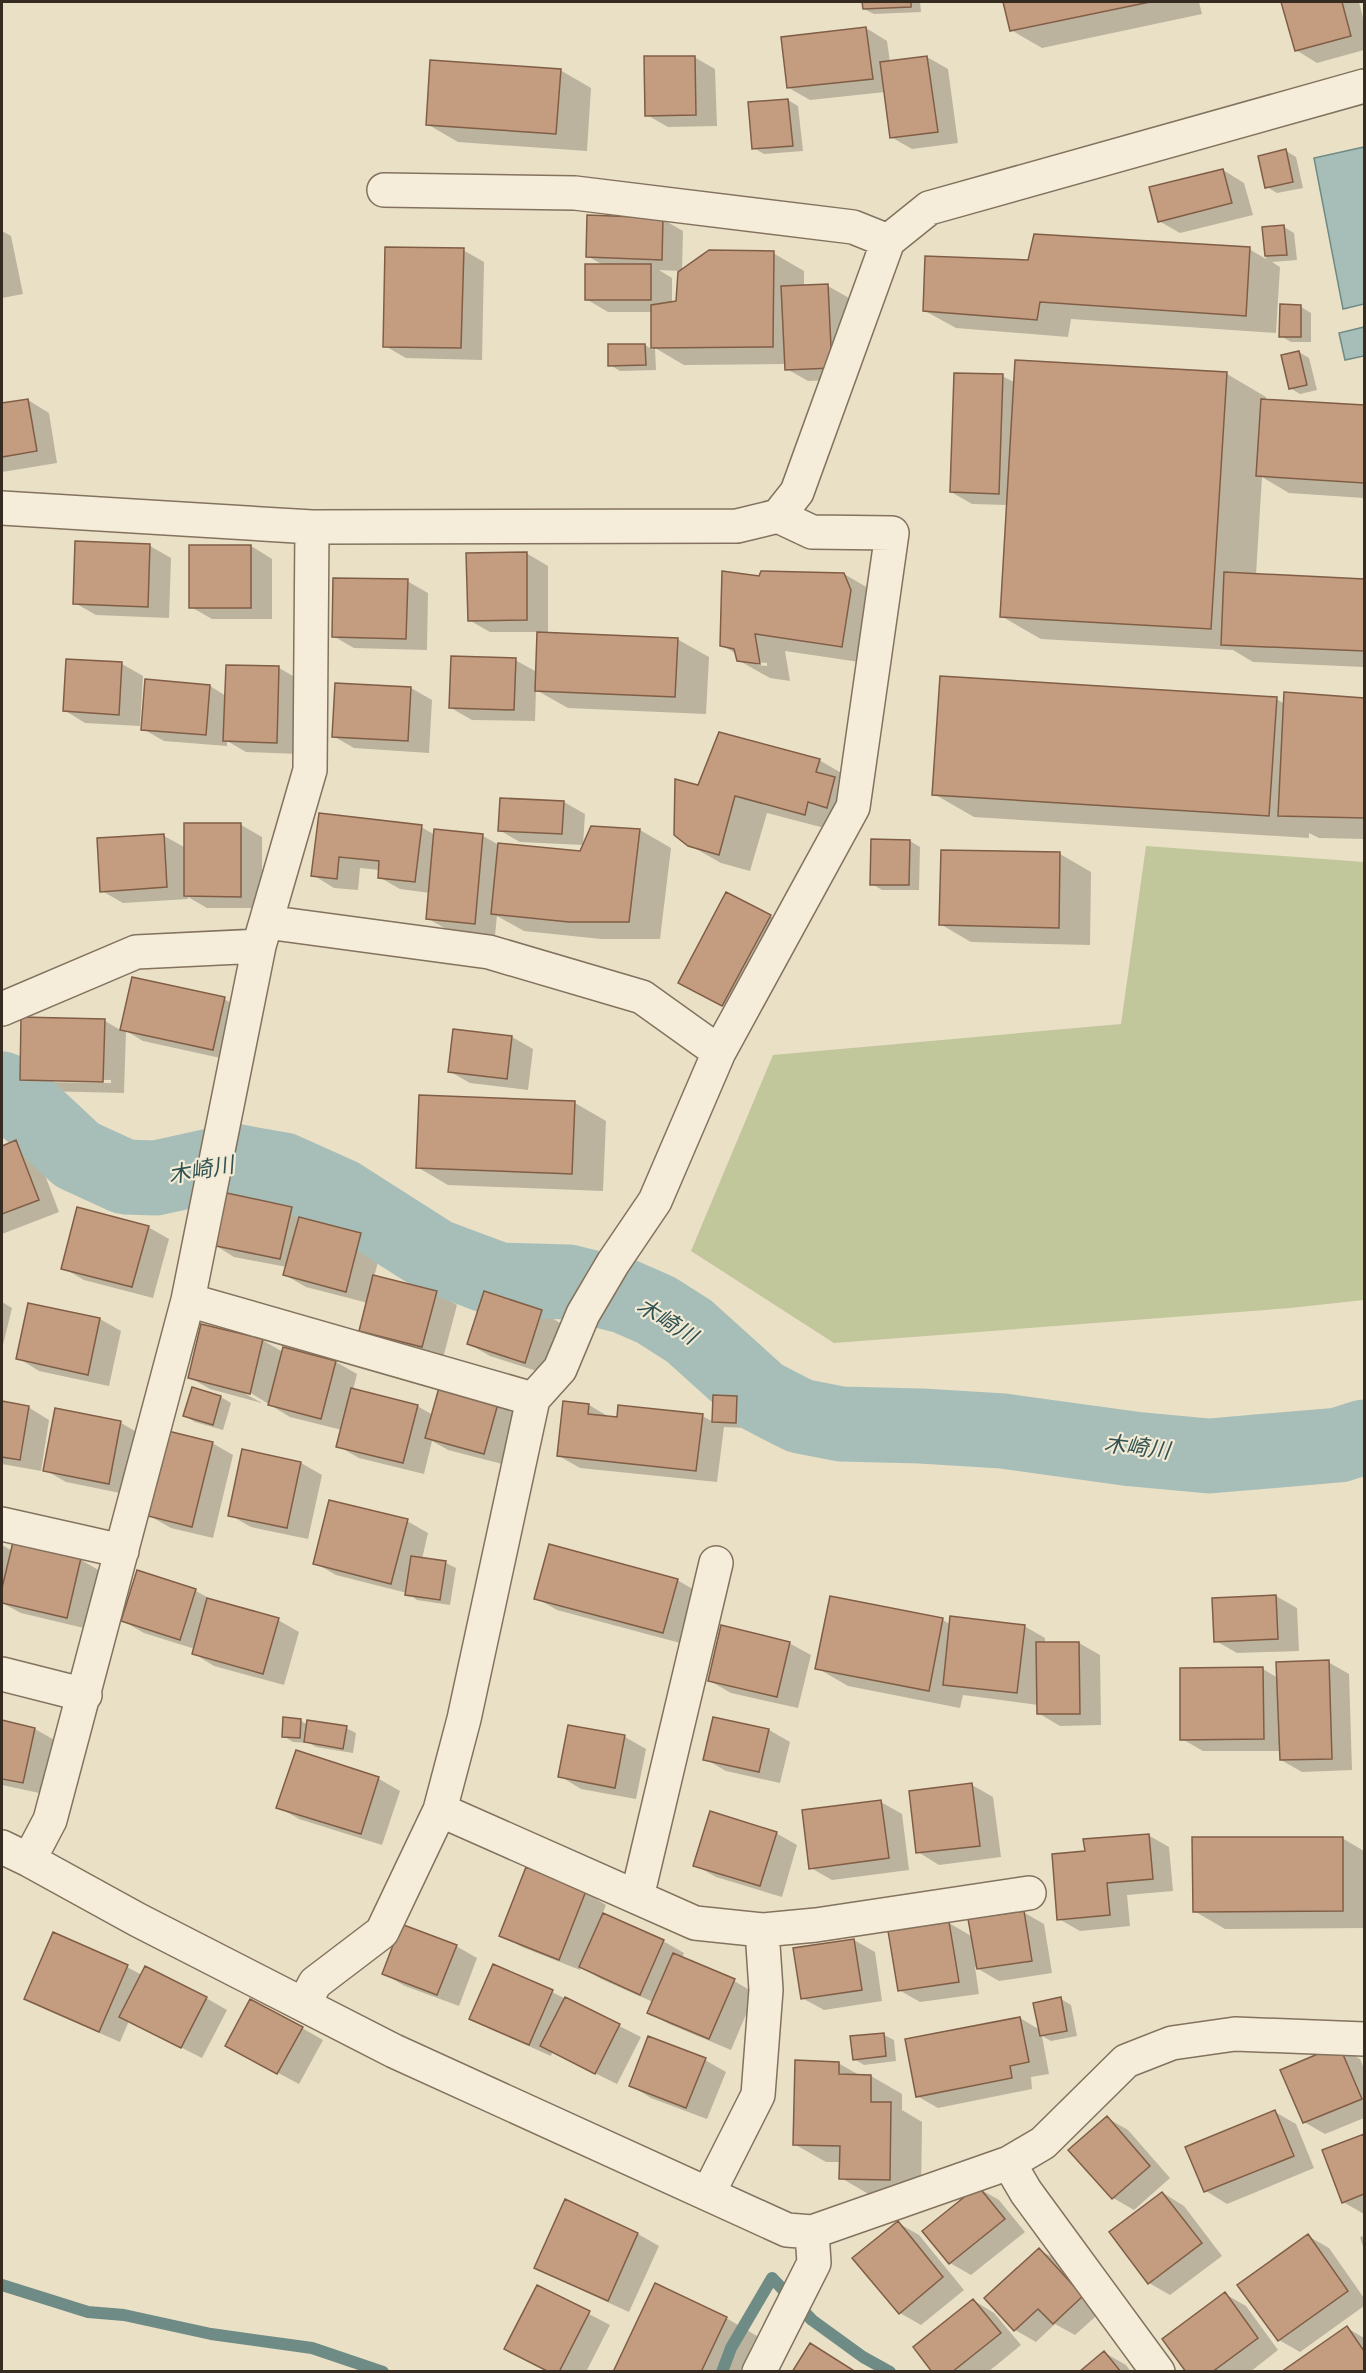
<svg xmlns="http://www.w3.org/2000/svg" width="1366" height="2373" font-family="'Times New Roman','Noto Sans JP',serif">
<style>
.green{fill:#c1c79b}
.water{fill:#a7beb8;stroke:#6f8b85;stroke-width:1.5}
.shadow{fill:#0003;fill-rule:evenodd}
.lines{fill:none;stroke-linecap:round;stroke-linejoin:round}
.stream{stroke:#6f8b85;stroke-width:12}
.river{stroke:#a7beb8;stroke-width:75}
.building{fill:#c49d80;stroke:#805e46;stroke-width:1.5}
.minor-casing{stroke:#83725e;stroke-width:36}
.minor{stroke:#f5edd9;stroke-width:33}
.labels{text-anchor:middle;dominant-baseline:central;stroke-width:4.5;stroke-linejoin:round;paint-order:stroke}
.water-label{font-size:22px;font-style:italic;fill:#315352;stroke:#f2ead5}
</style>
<rect width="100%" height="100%" fill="#eae0c6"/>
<!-- green -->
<path class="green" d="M1146,846l218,16v438l-74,8 -456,35 -143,-92 82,-196 348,-31z"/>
<!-- water -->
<path class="water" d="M1364,147v157l-21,5 -29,-151z
M1364,327v29l-19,4 -6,-27z"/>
<!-- shadow -->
<path class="shadow" d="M864,2h56l1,10 -47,2 -10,-5z
M1005,2h194l3,12 -160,34 -31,-18z
M1283,2h76l5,20v28l-47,13 -21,-13z
M866,28l21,13 3,21 37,-5 21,12 10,74 -46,6 -21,-12 -6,-45 -75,8 -21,-12z
M694,57l21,12 2,57 -49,1 -21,-12z
M560,70l31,18 -4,63 -129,-9 -31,-18z
M788,100l10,6 5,45 -39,3 -10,-6z
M1286,151l10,6 7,31 -26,5 -10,-6z
M1223,170l21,13 9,32 -73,18 -21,-12z
M662,219l21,12 -1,40 91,-18 31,18v16l24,-1 21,12 4,81 -45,2 -21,-12v-5l-103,1 -29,-17 1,22 -36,1 -10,-6 35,-20 8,5v-38h-45l-22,-13 17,-34 -16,-9zM659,270l21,1 -2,31 -6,1v-25z
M1284,227l10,6 3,27 -25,2 8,5 -4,66 -205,-14 -3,18 -112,-9 -31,-17 104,-49 220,-13 17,10 -2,-31z
M2,231l9,5 12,58 -21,4z
M463,250l21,12 -2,98 -76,-2 -21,-12z
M1301,307l10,6v29h-20l-10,-6z
M1299,352l10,6 8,32 -17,4 -10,-6z
M1227,374l39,23v4l98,6v91l-75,-5 -27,-16 -6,98 108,5v87l-111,-5 -20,-12 -192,-11 -40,-23 7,-111 -36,-1 -21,-12 51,-116 14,7z
M28,400l21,13 8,50 -55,9v-67z
M150,546l21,12 -2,60 -73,-3 -21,-12z
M191,546h60l21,13v60h-60l-21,-12z
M526,553l22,13v68l129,5 32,18 -3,57 -138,-6 -32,-18 -1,31 -63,-1 -21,-12 64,-48 22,12 2,-40h-49l-21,-12z
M844,574l31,18 -2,72 -88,-13 5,30 -20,-3 -32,-18 -1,-6 -16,-9 39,-67zM755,662l12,1v3l-9,-1z
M407,581l21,12 -1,57 -73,-2 -21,-12z
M67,660l55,4 21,12 -3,50 -55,-3 -21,-13z
M279,668l21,12 -2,74 -52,-2 -19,-11v5l-63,-5 -21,-12 67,-43 16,10z
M411,688l21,12 -3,53 -75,-5 -21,-12z
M1285,694l79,5v140l-45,-1 -10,-5v5l-335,-21 -40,-23 342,-95 9,5z
M819,760l31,18 -14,53 -69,-18 -17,58 -29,-8 -32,-18 10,-59z
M564,802l21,12 -2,31 -63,-3 -21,-12z
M320,815l101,12 14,8 48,1 16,9 82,8 59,-23 31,18 -11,91h-59l-77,-8 -27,-15 -2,19 -47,-5 -21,-12 3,-25 -30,-4 -21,-12 1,-7 -20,-2 -2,22 -24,-2 -21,-13z
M241,825l21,12v71h-55l-19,-11v2l-65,4 -21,-12 62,-55 22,12z
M910,841l10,6 -1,43h-37l-10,-6z
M1060,854l31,18 -1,73 -119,-3 -31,-18z
M770,916l21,12 -47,89 -43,-22z
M133,979l91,20 21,12 -11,50 -91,-20 -17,-10 -2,62 -82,-2 -21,-12 84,-58 17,10zM41,1079l70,1v3l-70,-1z
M512,1037l21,12 -5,41 -58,-7 -21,-12z
M575,1103l31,18 -3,70 -155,-6 -31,-18z
M15,1142l22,12 22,58 -57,22v-87z
M291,1208l21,12v2l49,13 21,12 -8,30 62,16 21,12 -14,53 -61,-15 -21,-13 7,-27 -62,-16 -21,-12 2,-8 -53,-10 -21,-13z
M148,1227l21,12 -16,59 -69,-18 -21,-12z
M2,1302l10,6 -10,41z
M29,1304l71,15 21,12 -12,55 -70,-15 -21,-13z
M541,1312l21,12 -16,50 -56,-18 -21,-12z
M262,1340l21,12 53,10 21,12 -4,16 64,16 16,9 65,-14 21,12 -13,52 -58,-15 -16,-9 -8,33 -65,-16 -21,-12 4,-16 -52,-13 -46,-28 -2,3 20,11 -52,-14 -21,-12z
M714,1396l22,1 10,6v25l-22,-1 -7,55 -137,-14 -21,-12 30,-51 22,13 91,-2 12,6z
M221,1397l10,6 -8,27 -28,-8 -10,-6z
M2,1403l26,4 21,13 -8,51 -39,-7z
M56,1410l65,13 21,12 -12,60 -64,-13 -21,-12z
M212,1443l21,12 -20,83 -42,-10 -21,-12z
M243,1451l58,12 21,12 -14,64 -57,-12 -21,-12z
M407,1521l21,12 -6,26 24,4 10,5 -6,37 -33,-5 -10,-7 -71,-18 -21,-12z
M14,1544l67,16 21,12 -14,57 -67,-16 -19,-10v-58l10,6z
M138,1572l58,19 20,11 62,18 21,12 -15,53 -70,-19 -21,-13 2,-4 -51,-16 -21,-12z
M677,1580l21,12 -14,52 -127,-34 -21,-12z
M1276,1596l21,12 2,43 -62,2 -21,-12z
M831,1598l112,22 8,5 73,1 21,12v6l34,-1 21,12 1,70 -41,1 -22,-13v-8l-75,-10 -3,13 -112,-22 -31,-18z
M789,1643l22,12 -13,53 -67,-15 -21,-12z
M1328,1662l21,12 3,96 -50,2 -21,-12v-9h-78l-21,-12 81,-70 15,9z
M285,1719l16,2 7,4 38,3 10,5 -3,20 -37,-6 -7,-4 -16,-1 -10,-6z
M2,1721l33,8 21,12 -12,53 -42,-9z
M769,1730l21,12 -10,41 -54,-12 -21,-12z
M625,1737l21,12 -10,50 -55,-10 -21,-13z
M297,1752l82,27 21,12 -18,54 -83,-26 -21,-12z
M972,1785l21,12 8,60 -62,8 -21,-13z
M881,1802l21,12 7,56 -77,10 -21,-12z
M776,1833l21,12 -15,52 -66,-20 -21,-12z
M1148,1835l21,12 4,44 -46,4 3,31 -50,5 -21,-12 27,-66z
M1342,1838l22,13v77l-139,1 -31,-18z
M585,1892l21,13 -4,10 61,26 21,12 -2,5 52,23 21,12 -24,57 -62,-26 -21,-12 5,-10 -52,-23 -20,-12 -1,3 -58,-23 -21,-12z
M1023,1912l21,12 8,49 -53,8 -24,-14 4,27 -59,8 -21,-12 50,-67 24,14z
M854,1940l21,12 7,49 -58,9 -22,-12z
M456,1946l21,12 -18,48 -54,-20 -21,-12z
M493,1966l59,26 89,45 -24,47 -65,-32 -1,4 -59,-26 -21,-12z
M127,1967l15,8 64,23 21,12 -25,48 -73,-37 -9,21 -73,-32 -21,-12z
M1061,1999l10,6 6,31 -26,5 -9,-5 7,38 -18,3 1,12 -94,19 -21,-12 103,-78 20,12z
M302,2028l21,12 -24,44 -51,-27z
M884,2035l10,5 2,21 -32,4 -10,-6z
M1339,2047l21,12 4,10v49l-39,16 -21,-12z
M705,2060l21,12 -19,47 -56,-21 -21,-13z
M838,2063l23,13h10l31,18v16l20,12 -1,75 -49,-1 -31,-18v-16h-15l-32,-18z
M1275,2112l21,12 18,44 -87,36 -21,-13z
M1107,2118l21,12 42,48 -36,32 -21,-12z
M1364,2135v79l-21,-12 -19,-51z
M978,2188l21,12 26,32 -54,43 -21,-12 -26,-31z
M1163,2193l21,13 38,50 -52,39 -21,-12z
M566,2201l72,33 21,12 -30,66 -72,-33 -21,-12z
M898,2223l21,12 45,55 -43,35 -21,-12z
M1308,2236l21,12 35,50v8l-64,46 -21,-12z
M1364,2236v14l-4,-13z
M1039,2250l22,12 43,47 -29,26 -20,-11 -19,18 -21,-12z
M537,2287l73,38 -24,47h-37z
M1225,2294l21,12 32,44 -28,22h-62z
M973,2300l21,13 27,32 -33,27h-54z
M726,2318l31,18 -17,36h-126z
M1347,2328l17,10v34h-80z
M1105,2353l21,12 5,7h-49z"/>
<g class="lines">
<!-- stream -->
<path class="stream" d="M2,2285l86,27 36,3 87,19 101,14 71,24
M722,2372l9,-24 41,-70 40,42 51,37 27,15"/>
<!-- river -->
<path class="river" d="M2,1089l29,23 46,43 48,22 31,1 77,-17 50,9 58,26 94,60 64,24 69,2 56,14 32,14 33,21 72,65 39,20 41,8 80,2 82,5 130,18 76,7 130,-11 25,-8"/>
</g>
<!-- building -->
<path class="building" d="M862,2h49v5l-48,2z
M1003,2h147l-140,29z
M1281,2h61l9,34 -56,15z
M866,27l7,52 -86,9 -6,-51z
M644,56h51l1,59 -51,1z
M927,56l11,76 -48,6 -10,-76z
M430,60l131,9 -5,65 -130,-9z
M788,99l5,47 -41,3 -4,-47z
M1286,149l7,33 -28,6 -7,-32z
M1223,169l9,34 -74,19 -9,-35z
M587,215l76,3 -1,42 -76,-3z
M1284,225l3,30 -22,1 -3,-29z
M1034,234l216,13 -4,69 -206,-14 -3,18 -114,-9 2,-55 103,4z
M385,247l79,1 -3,100 -78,-1z
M709,250l65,1 -1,96 -122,1v-43l25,-4 2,-29z
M585,264h66v36h-66z
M828,284l4,84 -47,2 -4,-84z
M1280,304l21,1v32h-22z
M608,344h37l1,21 -38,1z
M1299,351l8,34 -18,4 -8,-34z
M1015,360l212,12 -16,257 -211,-12z
M954,373l49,1 -4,120 -49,-2z
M28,399l9,52 -35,6v-54z
M1261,399l103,6v78l-108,-7z
M75,541l75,3 -2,63 -75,-3z
M189,545h62v63h-62z
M527,552v68l-59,1 -2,-68z
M722,571l37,5 2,-5 83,2 7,17 -9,57 -87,-13 5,30 -23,-3 -3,-12 -14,-3z
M1224,572l140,7v72l-143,-6z
M333,578l75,1 -2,60 -74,-2z
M537,632l141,6 -3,59 -140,-6z
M451,656l65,2 -2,52 -65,-2z
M66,659l56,3 -3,53 -56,-4z
M226,665l53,1 -2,77 -54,-2z
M940,676l337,21 -8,119 -337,-21z
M145,679l65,6 -4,50 -65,-5z
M335,683l76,4 -3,54 -76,-4z
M1284,692l80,6v120l-86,-2z
M719,732l101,27 -4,13 19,5 -8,31 -19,-6 -3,13 -70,-19 -16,59 -31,-9 -14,-11 1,-56 23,6z
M500,798l64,3 -2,33 -64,-3z
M319,813l103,12 -7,57 -37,-4 1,-17 -40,-4 -2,22 -26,-3z
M184,823h57v74l-57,-1z
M591,826l49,3 -11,93h-60l-78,-8 7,-71 82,8z
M434,829l49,5 -8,90 -49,-5z
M164,834l3,53 -67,5 -3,-54z
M871,839l39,1 -1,45h-39z
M941,850l119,2 -1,76 -120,-3z
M726,892l45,23 -49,91 -44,-23z
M132,977l93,20 -12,53 -93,-20z
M21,1017l84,2 -2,63 -83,-2z
M453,1029l59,7 -5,43 -59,-7z
M419,1095l156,6 -3,73 -156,-6z
M16,1140l23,60 -37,14v-68z
M222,1192l70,15 -12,52 -69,-14z
M77,1207l72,19 -17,61 -71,-18z
M299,1217l62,16 -15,59 -63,-17z
M373,1275l64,16 -15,56 -63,-16z
M484,1291l58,19 -17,53 -58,-19z
M28,1303l72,15 -12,57 -72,-16z
M201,1324l62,15 -13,55 -62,-16z
M283,1347l53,14 -15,58 -53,-14z
M440,1384l59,16 -15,54 -59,-16z
M192,1387l29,9 -8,29 -30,-9z
M351,1388l67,17 -15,58 -67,-16z
M713,1395l24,1 -1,27 -24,-1z
M2,1401l27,5 -9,54 -18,-3z
M563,1401l26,3 -1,10 29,3 1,-12 85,9 -7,57 -139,-15z
M55,1408l66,13 -12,63 -66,-13z
M168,1431l45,11 -21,85 -44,-11z
M242,1449l59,13 -14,66 -59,-12z
M329,1500l79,19 -17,65 -78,-20z
M13,1542l68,16 -14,60 -65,-15v-15z
M549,1544l129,35 -15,54 -129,-34z
M411,1556l35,5 -6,39 -35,-5z
M137,1570l59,19 -16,51 -59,-19z
M1276,1595l2,44 -64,3 -2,-44z
M830,1596l113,22 -14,73 -114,-22z
M207,1598l72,20 -16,56 -71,-20z
M950,1616l75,9 -8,68 -74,-8z
M721,1625l69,17 -13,55 -69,-16z
M1036,1642h43l1,72h-43z
M1329,1660l3,99 -52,1 -4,-98z
M1263,1667l1,72 -84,1v-72z
M283,1717l18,2 -1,19 -18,-1z
M713,1717l56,12 -10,43 -56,-12z
M2,1720l33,8 -12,55 -21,-4z
M307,1720l40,6 -4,23 -39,-7z
M568,1725l57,10 -10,53 -57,-11z
M296,1750l83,27 -18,57 -85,-26z
M972,1783l8,63 -64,7 -7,-62z
M881,1800l8,58 -80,11 -7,-59z
M710,1811l67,21 -17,54 -67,-20z
M1149,1834l4,45 -46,4 3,32 -53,5 -5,-66 33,-3 -2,-12z
M1192,1837h151v74l-150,1z
M526,1867l60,24 -27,69 -60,-24z
M1024,1911l8,50 -55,8 -9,-50z
M603,1913l61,27 -24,55 -61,-28z
M949,1922l10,60 -61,9 -10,-60z
M401,1924l56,21 -20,50 -55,-21z
M53,1932l75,33 -29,67 -75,-33z
M854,1939l8,51 -61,9 -8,-51z
M673,1953l62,26 -26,60 -62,-26z
M493,1964l60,26 -24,55 -60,-26z
M145,1966l62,31 -26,51 -62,-31z
M565,1997l55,27 -25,50 -55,-28z
M1061,1997l6,34 -27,5 -7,-33z
M250,1999l53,28 -26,47 -52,-28z
M1020,2017l9,45 -19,4 2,12 -96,19 -11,-58z
M884,2033l2,23 -33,4 -3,-24z
M648,2036l58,22 -20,50 -57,-22z
M1339,2045l23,54 -59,24 -23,-53z
M795,2060l44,2v12l32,1v27h20l-1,78 -51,-1 1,-33 -47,-1z
M1275,2110l19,46 -90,36 -19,-45z
M1107,2116l43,50 -38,33 -44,-49z
M1364,2134v60l-22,9 -20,-53z
M978,2186l27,33 -56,45 -27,-33z
M1162,2192l40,51 -54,41 -39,-52z
M565,2199l73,34 -30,68 -74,-33z
M898,2221l45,56 -44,37 -47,-56z
M1308,2234l40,57 -70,50 -41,-56z
M1039,2248l44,48 -30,28 -15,-15 -24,22 -30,-33z
M655,2283l72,34 -26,55h-88z
M537,2285l53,26 -31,61h-10l-45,-23z
M1225,2292l33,46 -46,34h-26l-24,-33z
M973,2299l28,34 -49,39h-20l-19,-25z
M1347,2326l17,25v21h-83z
M810,2343l46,29h-64z
M1104,2351l17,21h-42z"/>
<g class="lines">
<defs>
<path id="minor" d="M384,190l191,3 278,34 35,14
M2,508l310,19 425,-1 41,-10 19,-24 91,-251 41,-33 435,-122
M266,922l223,30 153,45 77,55
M2,1009l134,-57 123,-6
M188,1300l71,-354 51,-176 2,-243
M2,1524l120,27
M2,1674l83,21
M440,1810l255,113 67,7 54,-5 213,-32
M2,1847l27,13 109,60 256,131 393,179 25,2 197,-69 34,-20 83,-82 46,-18 63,-9 129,5
M29,1860l21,-40 138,-520 345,99
M637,1897l79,-334
M304,2004l11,-21 67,-51 58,-122 24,-91 69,-320 27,-30 23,-55 30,-51 42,-62 64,-149 134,-245 39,-274 -80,-1 -34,-16
M1009,2163l17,29 132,180
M708,2194l50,-99 8,-105 -4,-60
M759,2372l55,-109 -2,-31"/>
</defs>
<!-- minor casing -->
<use href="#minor" class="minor-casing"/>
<!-- minor -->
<use href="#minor" class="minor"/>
</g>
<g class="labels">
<!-- water labels -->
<g class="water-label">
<text transform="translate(201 1170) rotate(-10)">木崎川</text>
<text transform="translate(667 1321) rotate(32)">木崎川</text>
<text transform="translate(1137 1447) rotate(7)">木崎川</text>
</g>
</g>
<!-- border -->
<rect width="1366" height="2373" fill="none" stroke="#352b20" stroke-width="6"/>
</svg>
